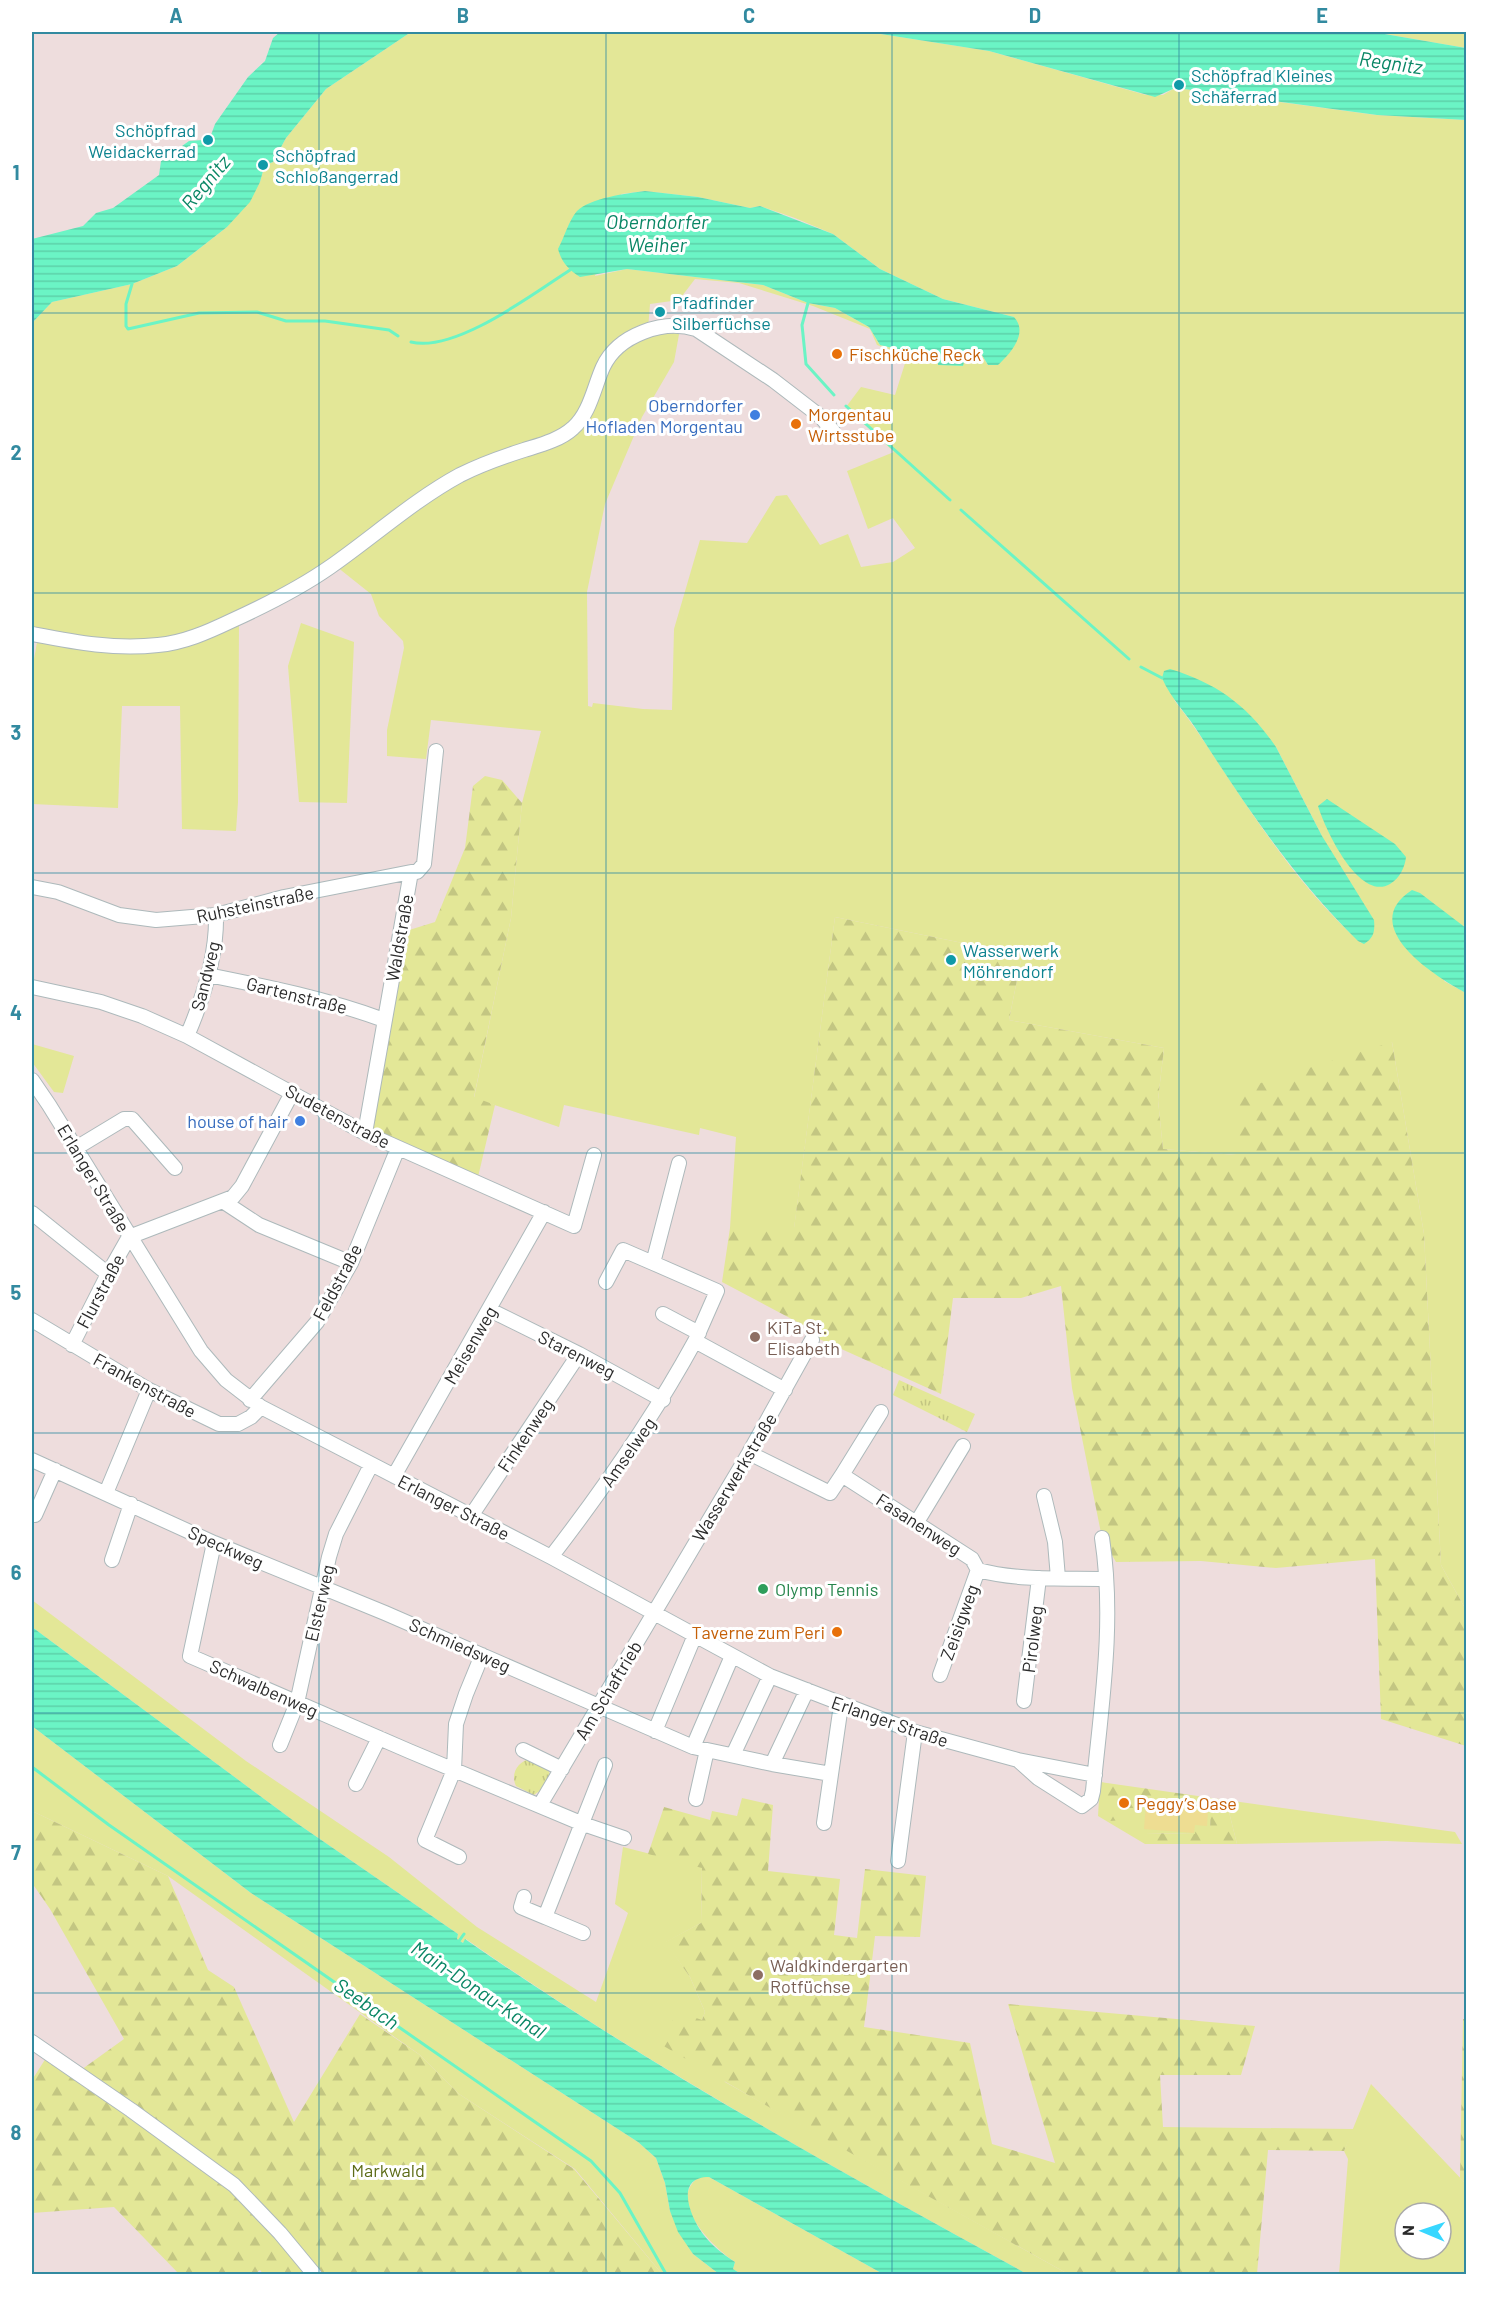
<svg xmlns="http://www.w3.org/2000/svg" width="1498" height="2306" font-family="Barlow,sans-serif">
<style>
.grass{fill:#e3e797;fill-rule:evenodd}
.forest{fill:url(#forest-firs)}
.park{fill:url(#park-tufts)}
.pitch{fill:#eedd92}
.water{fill:url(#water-rules)}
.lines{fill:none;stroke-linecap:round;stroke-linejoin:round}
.stream{stroke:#6bf4c5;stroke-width:3}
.minor-casing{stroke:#adb9bb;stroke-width:16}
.minor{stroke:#fff;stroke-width:14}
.grid{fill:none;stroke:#328aa0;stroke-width:1.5;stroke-opacity:0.55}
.culture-dot{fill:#0f9aa8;stroke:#fff;stroke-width:2}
.food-dot{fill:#e8710a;stroke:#fff;stroke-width:2}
.shop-dot{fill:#3f7fe0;stroke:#fff;stroke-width:2}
.education-dot{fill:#8d6e63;stroke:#fff;stroke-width:2}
.leisure-dot{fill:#2e9e5b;stroke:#fff;stroke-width:2}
.labels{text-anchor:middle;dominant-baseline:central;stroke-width:6;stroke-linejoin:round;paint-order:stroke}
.culture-label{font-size:18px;fill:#0d838f;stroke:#fff;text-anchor:start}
.food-label{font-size:18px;fill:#c56008;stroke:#fff;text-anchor:start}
.shop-label{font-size:18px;fill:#366cbe;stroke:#fff;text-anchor:end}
.street-label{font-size:18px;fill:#2b2b2b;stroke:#fff}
.education-label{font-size:18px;fill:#785e54;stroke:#fff;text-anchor:start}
.leisure-label{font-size:18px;fill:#27864d;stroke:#fff;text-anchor:start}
.park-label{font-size:18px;fill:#5d6c17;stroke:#fff}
.water-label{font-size:20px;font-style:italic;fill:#098665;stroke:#fff}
.neatline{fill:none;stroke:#328aa0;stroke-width:2}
.grid-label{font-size:20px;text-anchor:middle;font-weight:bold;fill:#328aa0}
</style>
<defs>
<pattern id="forest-firs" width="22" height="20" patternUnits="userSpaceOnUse" patternTransform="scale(1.5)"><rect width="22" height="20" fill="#e3e797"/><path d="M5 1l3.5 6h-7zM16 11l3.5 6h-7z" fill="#c3c682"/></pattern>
<pattern id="park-tufts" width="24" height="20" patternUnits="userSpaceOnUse" patternTransform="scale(1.5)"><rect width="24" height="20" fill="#e3e797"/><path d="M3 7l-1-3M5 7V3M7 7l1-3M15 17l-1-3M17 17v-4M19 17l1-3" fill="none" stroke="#c3c682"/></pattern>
<pattern id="water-rules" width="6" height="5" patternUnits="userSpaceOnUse" patternTransform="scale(1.5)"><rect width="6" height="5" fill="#6bf4c5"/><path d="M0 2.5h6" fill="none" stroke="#5dd1a9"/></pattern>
</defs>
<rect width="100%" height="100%" fill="#edd"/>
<!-- grass -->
<path class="grass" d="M411,32h457l121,19 157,44h17l10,-6h11l192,26 90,5v808l-12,-8 -10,61 22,12v617l-25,-45 -17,-331 -32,-192 -156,113 -73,-6 -5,-49 6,-52 -155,-28 13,-65 -187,-38 -41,312 -64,-1 6,-91 -36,-9 -1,7 -135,-30 -5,22 -85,-29 37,-180 11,-115 19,-72 -110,-11 -5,39 -39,-3v-26l17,-82 -1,-7 -24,-25 -8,-22 -39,-31 -93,61 -1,178 -2,29 -54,-2 -2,-123h-58l-4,102 -86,-4v-134l6,-33 -6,-5v-311h2l18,-19 80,-18 45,-18 50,-39 33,-45 3,-11 5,-7 5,-2 13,-24 40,-49zM645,191l53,6 52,11 10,-2 35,12 38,16 47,35 63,30 71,18 -26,48 -6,-10 -4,-1 -40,11v-6l-58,-14 -11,-18 -34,-19 -27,-5 -45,-18 -136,-16 -32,7 26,-82zM695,279l44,4 74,23 57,23 7,16 30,12 -12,38 -34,-8 -15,20 48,45 -47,19 21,58 25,-11 22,30 -22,14 -32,5 -13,-33 -28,11 -33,-50 -11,1 -29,47 -47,-3 -26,89 -2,81 -29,-1 -50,-6 -1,4 -4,-1 -1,-114 18,-88 37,-87 32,-55 6,-33h-32l2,-25 29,-4zM1174,700l102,47 46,89 39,107c-52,-46 -94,-106 -132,-164 -18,-27 -35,-54 -55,-79z
M1373,32h93v16z
M301,623l53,19 -7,161 -48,-1 -11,-136z
M32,1044l42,12 -11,37 -9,-1 -22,-30z
M32,1600l214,161 143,96 88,70 119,75 32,-89 -13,-9 8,-57 79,20 -1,56 -35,19 24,35 15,35 -3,8 23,62 343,192h-41c-191,-105 -382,-210 -561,-335l-3,4 -6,-4 1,-5 -160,-110 -266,-197z
M32,1726l219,167 387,249 18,16 9,25 5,28 23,43 26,20h-57l-87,-105 -116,-75 -39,-39 -252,-179 -136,-65z
M1100,1782l112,26 -2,20 -15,6 -50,-1v11l-47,-28z
M1226,1800l229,32 7,12 -76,-3 -149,3z
M1371,2084l95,100v90h-127l9,-115 -4,-8zM1405,2213h36v36h-36z
M699,2177h10l174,97h-142l-8,-5 2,-7c-21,-14 -70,-61 -36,-85z"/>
<!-- forest -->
<path class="forest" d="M485,776l17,4 20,23 -11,115 -37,179 21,8 -17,72 -105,-47 33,-199 29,-9 30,-74 8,-62z
M835,917l187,38 -13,65 155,28 -6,52 5,49 73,6 2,-65 154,-48 32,192 17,331 25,45v136l-85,-27 -6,-160 -99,9 -75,-7 -85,1 -14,-24 -30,-150 -11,-102 -40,12h-68l-12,96 -124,-56 1,-5 -96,-51 8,-54h64z
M1100,1782l126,18 11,44h-92v-11l50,1 1,-7 14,1 1,-20 -68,-8 -2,8h-14l2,-11 -11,-1 -1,12 7,2 1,10 -16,1 -5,-8z
M742,1798l31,7 -5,66 72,8 -6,56 23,3 8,-69 61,7 -6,61 -45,-1 -11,91 106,16 22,101 63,19 -47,-159 247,22 -14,49h-81l3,52 191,2 -10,22 -76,-1 -11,124h-189l-282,-157 -131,-76c17,-20 19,-31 47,-21l3,-8 -15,-35 -25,-35 36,-19 1,-55 -54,-14 16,-47 46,13 2,-9 25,5z
M32,1811l136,65 40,94 26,17 60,135 66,-108 60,41 39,39 115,75 88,105h-399l-3,-4 -5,4h-76l-65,-67 -82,6v-133l14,-22 28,17 50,-36 -74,-130 -18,-26z
M1463,2019h3v165l-6,-6z"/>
<!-- park -->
<path class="park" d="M899,1380l76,34 -8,18 -74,-37z
M532,1758l14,7 4,9 -8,15 -8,6 -18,-9c-6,-13 2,-25 16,-28z"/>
<!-- pitch -->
<path class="pitch" d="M1146,1804l50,4 1,3 11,1 -1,14 -12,-1 -1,8 -50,-4z"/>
<!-- water -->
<path class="water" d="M280,32h131l-85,57 -40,49 -13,24 -5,2 -5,7 -3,11 -10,20 -23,25 -50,39 -45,18 -80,18 -18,19h-2v-82l51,-13 13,-13 17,-5 46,-33 2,-14 28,-20 14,-1 8,-5 4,-11 33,-47 17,-16 8,-23z
M868,32h505l93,16v72l-89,-5 -193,-26h-11l-18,8 -166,-46z
M645,191l53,6 52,11 10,-2 73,28 47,35 63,30 71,18c15,16 -4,37 -16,48h-10l-6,-10 -17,3 -2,8 -25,-1v-6l-58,-14 -11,-18 -34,-19 -27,-5 -45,-18 -136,-16 -47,8c-12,-8 -18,-14 -22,-28 6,-11 11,-29 19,-38 13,-13 51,-18 68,-20z
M1170,669c47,14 78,37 106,78l46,89 52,84c1,11 0,18 -10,24l-6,-3c-62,-60 -111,-133 -158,-206 -12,-20 -29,-36 -38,-57l2,-7z
M1327,799l68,45 11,13c-1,10 -6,21 -16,27 -31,18 -65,-55 -72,-78z
M1412,890l8,3 46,35v65c-32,-17 -110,-67 -54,-103z
M32,1627l266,197 160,110 -1,5 6,4 2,-4c180,125 371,230 562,335h-144l-174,-97c-35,0 -19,40 -6,57 9,12 20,20 32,28l-2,7 8,5h-22l-26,-20 -15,-22 -8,-21 -5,-28 -9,-25 -18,-16 -387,-249 -219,-167z"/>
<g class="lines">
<!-- stream -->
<path class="stream" d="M132,284l-6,20v22l2,3 71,-16 58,-1 29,9h39l64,9 9,6
M808,303l-6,22 4,39 28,31
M411,342c44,11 122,-48 159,-72
M846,406l104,94
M961,510l168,149
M1141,667l21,11
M32,1767l77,58 482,336 29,32 46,81
M459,1941l5,-7"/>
<defs>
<path id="minor" d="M32,634c42,8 82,16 126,11 25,-2 50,-13 73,-24 33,-15 69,-33 99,-54 43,-30 84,-67 130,-92 20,-10 42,-18 64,-25 16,-5 36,-10 49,-22 17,-15 21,-41 30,-61 15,-32 60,-48 93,-38l77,51 48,37 12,14
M32,887l26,5 61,23 37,5 60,-5 68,-18 127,-25
M208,975c60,12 119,24 176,45
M32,987l69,15 41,14 45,20 178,97 209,93 20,-71
M187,1036c16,-37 30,-80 29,-121
M32,1080l17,25 152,246 25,29 35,27 290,150 219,119 145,56 103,28 77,15
M365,1133l46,-261h6l7,-8 12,-113
M76,1148l48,-29h8l43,49
M679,1163l-26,100 64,28 -22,50
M224,1202l35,23 92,38
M32,1213l76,61
M606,1282l17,-32 30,13
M490,1310l89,44 84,46
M663,1314l36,19
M32,1320l117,70 70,34h19l13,-7 10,-10
M72,1345l36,-71 21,-37 104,-40 9,-11 50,-93
M250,1400l67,-78 34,-59 47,-115
M749,1453l81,40 12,-18 130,84 6,11c41,11 85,8 128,9
M32,1460l182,83 171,70 308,134 79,17 59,10
M842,1475l39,-63
M394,1476l150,-264
M106,1493l43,-103
M1044,1496l11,46 3,36
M35,1515l20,-45
M471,1516l108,-162
M917,1522l46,-76
M214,1543l-24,113 219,95 174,73 41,14
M551,1557c54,-70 102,-139 144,-216l90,49
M112,1560l19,-56
M940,1675l38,-105
M1024,1701l15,-123
M655,1731l40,-96
M280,1745l17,-42 32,-146 7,-23 35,-69
M693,1747l39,-91
M523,1750l39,19
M733,1755l37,-79
M1019,1761l19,17 44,28 9,-7 2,-8c8,-84 22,-169 9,-253
M772,1764l35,-74
M356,1784l23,-46
M696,1799l11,-49
M540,1805l209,-352 63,-113
M824,1823l17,-118
M459,1857l-34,-17 29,-70 2,-46 10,-30 16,-39
M898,1861l17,-129
M524,1897l-3,10 24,10
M583,1933l-38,-16 60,-152
M32,2042l99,68 103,75 46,48 34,41"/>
</defs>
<!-- minor casing -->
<use href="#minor" class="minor-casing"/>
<!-- minor -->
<use href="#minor" class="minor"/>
</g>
<!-- grid -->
<path class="grid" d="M319,32v2242M606,32v2242M892,32v2242M1179,32v2242M32,313h1434M32,593h1434M32,873h1434M32,1153h1434M32,1433h1434M32,1713h1434M32,1993h1434"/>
<!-- markers -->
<g class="culture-dot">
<circle cx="1179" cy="85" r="6"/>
<circle cx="208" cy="140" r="6"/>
<circle cx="263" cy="165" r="6"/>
<circle cx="660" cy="312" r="6"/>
<circle cx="951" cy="960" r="6"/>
</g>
<g class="food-dot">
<circle cx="837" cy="354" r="6"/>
<circle cx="796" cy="424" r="6"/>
<circle cx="837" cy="1632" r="6"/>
<circle cx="1124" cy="1803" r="6"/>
</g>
<g class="shop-dot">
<circle cx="755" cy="415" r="6"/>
<circle cx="300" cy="1121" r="6"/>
</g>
<g class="education-dot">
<circle cx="755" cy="1337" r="6"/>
<circle cx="758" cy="1975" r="6"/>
</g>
<circle class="leisure-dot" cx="763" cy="1589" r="6"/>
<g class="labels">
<!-- culture labels -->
<g class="culture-label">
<text x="1191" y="75">Schöpfrad Kleines<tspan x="1191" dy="21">Schäferrad</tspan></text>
<text x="196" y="130" text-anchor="end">Schöpfrad<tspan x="196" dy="21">Weidackerrad</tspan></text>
<text x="275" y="155">Schöpfrad<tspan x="275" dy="21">Schloßangerrad</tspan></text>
<text x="672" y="302">Pfadfinder<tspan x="672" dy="21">Silberfüchse</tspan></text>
<text x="963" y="950">Wasserwerk<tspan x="963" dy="21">Möhrendorf</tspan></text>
</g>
<!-- food labels -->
<g class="food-label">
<text x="849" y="354">Fischküche Reck</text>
<text x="808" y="414">Morgentau<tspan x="808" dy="21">Wirtsstube</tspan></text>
<text x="825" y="1632" text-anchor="end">Taverne zum Peri</text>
<text x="1136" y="1803">Peggy’s Oase</text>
</g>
<!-- shop labels -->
<g class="shop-label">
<text x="743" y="405">Oberndorfer<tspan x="743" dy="21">Hofladen Morgentau</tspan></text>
<text x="288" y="1121">house of hair</text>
</g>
<!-- street labels -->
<g class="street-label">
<text transform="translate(255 904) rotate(-12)">Ruhsteinstraße</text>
<text transform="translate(399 938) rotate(-80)">Waldstraße</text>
<text transform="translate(205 976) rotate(-76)">Sandweg</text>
<text transform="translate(297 995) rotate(14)">Gartenstraße</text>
<text transform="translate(338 1116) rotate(28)">Sudetenstraße</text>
<text transform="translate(94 1178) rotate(59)">Erlanger Straße</text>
<text transform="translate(337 1282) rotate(-62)">Feldstraße</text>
<text transform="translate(100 1291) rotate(-62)">Flurstraße</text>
<text transform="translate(470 1345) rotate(-60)">Meisenweg</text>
<text transform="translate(577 1354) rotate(27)">Starenweg</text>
<text transform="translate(145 1385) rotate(29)">Frankenstraße</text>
<text transform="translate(525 1435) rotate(-56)">Finkenweg</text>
<text transform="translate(628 1452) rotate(-55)">Amselweg</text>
<text transform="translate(734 1477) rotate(-59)">Wasserwerkstraße</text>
<text transform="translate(454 1507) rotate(27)">Erlanger Straße</text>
<text transform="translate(919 1524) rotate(33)">Fasanenweg</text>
<text transform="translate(226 1547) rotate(24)">Speckweg</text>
<text transform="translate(319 1603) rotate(-77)">Elsterweg</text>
<text transform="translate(959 1622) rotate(-70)">Zeisigweg</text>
<text transform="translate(1032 1639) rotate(-83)">Pirolweg</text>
<text transform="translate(460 1645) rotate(24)">Schmiedsweg</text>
<text transform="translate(264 1688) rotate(24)">Schwalbenweg</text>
<text transform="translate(608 1690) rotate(-59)">Am Schaftrieb</text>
<text transform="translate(890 1721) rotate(19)">Erlanger Straße</text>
</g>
<!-- education labels -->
<g class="education-label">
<text x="767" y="1327">KiTa St.<tspan x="767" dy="21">Elisabeth</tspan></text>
<text x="770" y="1965">Waldkindergarten<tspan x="770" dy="21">Rotfüchse</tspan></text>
</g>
<!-- leisure labels -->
<g class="leisure-label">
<text x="775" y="1589">Olymp Tennis</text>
</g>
<!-- park labels -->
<g class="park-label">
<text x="388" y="2170">Markwald</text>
</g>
<!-- water labels -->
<g class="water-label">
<text transform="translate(1391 62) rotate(8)">Regnitz</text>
<text transform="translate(205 182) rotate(-50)">Regnitz</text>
<text x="657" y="221">Oberndorfer<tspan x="657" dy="23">Weiher</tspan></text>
<text transform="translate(479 1989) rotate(34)">Main-Donau-Kanal</text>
<text transform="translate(367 2003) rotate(35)">Seebach</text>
</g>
</g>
<!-- border -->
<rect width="1498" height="2306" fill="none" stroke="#ffffff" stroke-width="66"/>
<!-- north arrow -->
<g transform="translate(1423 2231) rotate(272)"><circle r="28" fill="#ffffff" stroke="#aaaaaa" stroke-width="1.5"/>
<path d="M0-4.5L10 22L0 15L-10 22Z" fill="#38d7ff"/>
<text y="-9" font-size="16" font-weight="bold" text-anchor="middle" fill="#2b2b2b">N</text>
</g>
<rect x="33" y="33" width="1432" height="2240" class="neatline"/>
<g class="grid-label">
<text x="176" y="23">A</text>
<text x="463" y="23">B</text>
<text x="749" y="23">C</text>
<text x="1035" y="23">D</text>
<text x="1322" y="23">E</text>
<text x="16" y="180">1</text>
<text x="16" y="460">2</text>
<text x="16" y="740">3</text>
<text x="16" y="1020">4</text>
<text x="16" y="1300">5</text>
<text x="16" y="1580">6</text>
<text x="16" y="1860">7</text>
<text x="16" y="2140">8</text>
</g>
</svg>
